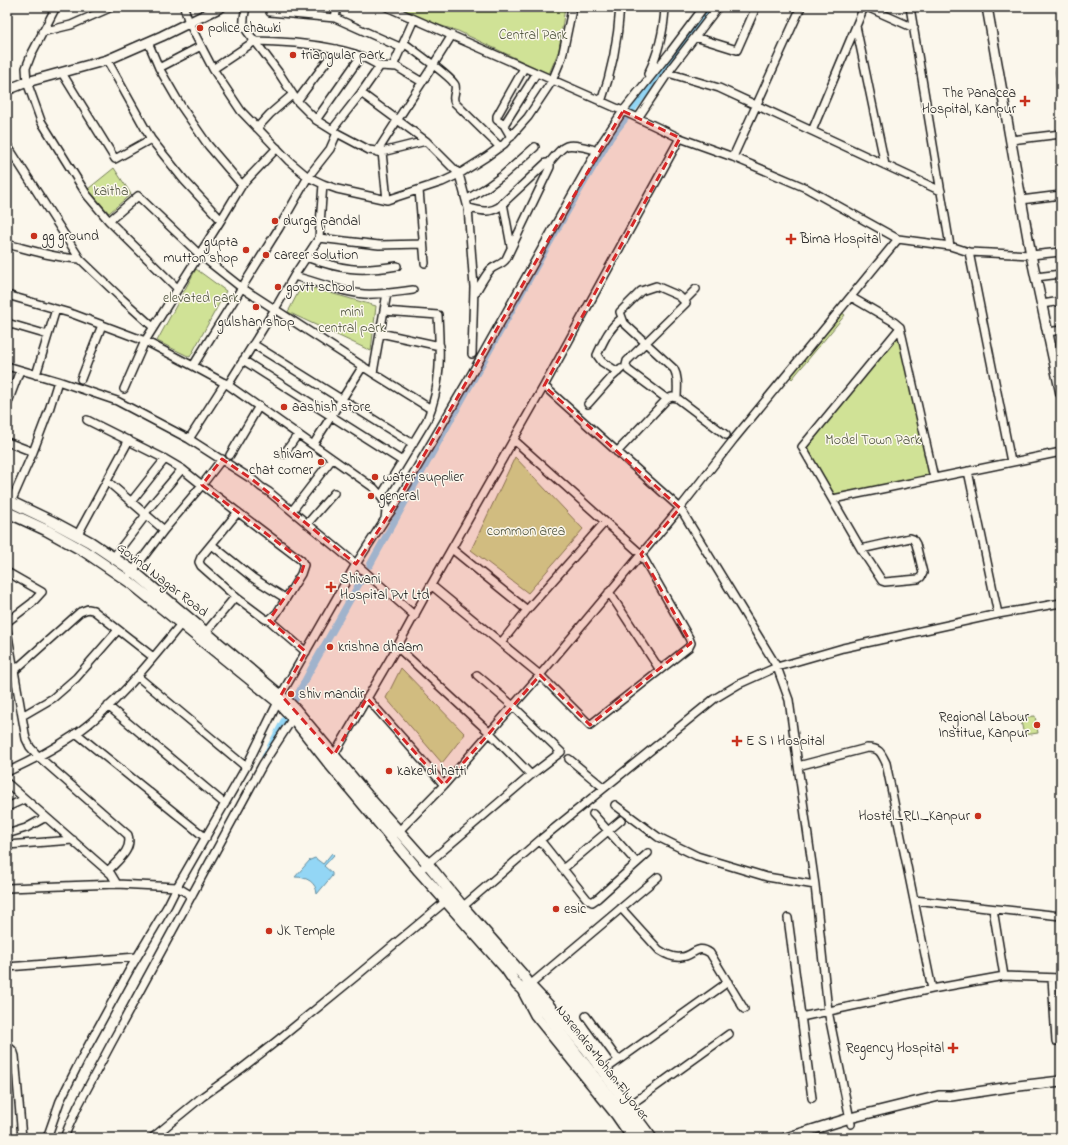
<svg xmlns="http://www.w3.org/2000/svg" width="1068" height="1145" font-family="'Indie Flower',sans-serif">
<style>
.green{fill:#d0e296;stroke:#767f59}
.water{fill:#93d6f5;stroke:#638c9e}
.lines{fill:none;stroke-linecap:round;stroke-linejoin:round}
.canal{stroke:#93d6f5;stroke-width:7}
.minor-casing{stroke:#1c1c1c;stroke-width:10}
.tertiary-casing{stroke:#1c1c1c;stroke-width:12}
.secondary-casing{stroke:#1c1c1c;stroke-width:13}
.minor{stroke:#fbf7ec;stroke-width:7}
.tertiary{stroke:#fbf7ec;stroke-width:9}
.secondary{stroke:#fbf7ec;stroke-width:10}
.marked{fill:#d62828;fill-opacity:0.2;stroke:#d62828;stroke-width:3;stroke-dasharray:8 5;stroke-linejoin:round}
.poi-dot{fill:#c8321e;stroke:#fbf7ec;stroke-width:1.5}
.labels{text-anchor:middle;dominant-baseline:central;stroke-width:3;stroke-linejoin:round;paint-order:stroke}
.poi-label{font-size:14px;fill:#1c1c1c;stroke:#fbf7ec;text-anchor:start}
.park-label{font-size:14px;fill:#525741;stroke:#fbf7ec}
.street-label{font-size:14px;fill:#1c1c1c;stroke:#fbf7ec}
</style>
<rect width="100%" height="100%" fill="#fbf7ec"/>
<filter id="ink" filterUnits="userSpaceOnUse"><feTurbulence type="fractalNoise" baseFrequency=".025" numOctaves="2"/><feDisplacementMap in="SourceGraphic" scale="8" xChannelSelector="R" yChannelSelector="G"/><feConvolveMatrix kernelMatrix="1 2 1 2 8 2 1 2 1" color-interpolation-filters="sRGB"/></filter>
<g filter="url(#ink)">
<!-- green -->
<path class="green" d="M381,7h184l-6,43 -10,24 -91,-43z
M114,168l17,26 -22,19 -21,-24z
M196,269l30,22 -36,66 -33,-16z
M302,285l74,21 -5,45 -83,-39z
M841,312l4,3 -53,64 -4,-4z
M899,329l35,149 -101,21 -31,-52z
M515,457l68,72 -55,64 -57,-43z
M401,668l64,66 -23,29 -56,-65z
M1035,716l3,17 -14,2 -4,-18z"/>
<!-- water -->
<path class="water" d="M332,853l2,2 -10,11 8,7v3l-15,18c-1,-12 -10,-17 -22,-17l15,-17 5,-2 8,6z"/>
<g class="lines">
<!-- canal -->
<path class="canal" d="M370,565l172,-309 33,-58 36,-61 100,-130
M265,757l45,-86 54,-96"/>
<defs>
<path id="minor" d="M56,7l-25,48 -5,13 1,14 14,39 46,74 22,26 68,67
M184,7l5,16 24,46 28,42 48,50 19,16 15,7 14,5 50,11 55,-18 17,-8 27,-17 18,-13 24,-27 24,-36 10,-24 9,-43v-7
M246,7c-4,18 -4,20 9,34 33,1 68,3 100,13 9,3 17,8 25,12l-19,27 -29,37
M387,7l236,104 57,27 53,19 73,31 92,51 52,7 19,6 62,3 30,-3
M867,7l47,21
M910,7l40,239
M270,12l65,6 2,-11
M335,18l67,30
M856,26l29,139
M42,32l29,-7 41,-18
M695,37l42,13 19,-43
M148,42l11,26 22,38 27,39 34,40
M404,43c9,7 48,34 51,42 2,7 -4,12 0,18l45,44
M107,60l44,79 33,41 37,40
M1061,65l-1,7 1,7
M380,66l17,1 25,15
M393,66l21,-47
M159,68l42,-22
M62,73l53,86 36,-20
M668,73l51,15 93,43 129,60
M648,74c10,-20 16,-44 17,-67
M361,93l65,48 33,33 9,34 6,79 -2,67
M297,101l39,-52
M601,102c11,-31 17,-63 19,-95
M638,118l34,-51 46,-60
M316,120l45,-64
M504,125l-7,-5v-4l27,-48
M257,128l13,-14 22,-19
M812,131l52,-124
M337,133l32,17 13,2 5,48
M511,137l-7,-12 32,-51
M1011,140l50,-6
M7,145l73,114 42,40 31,28
M377,152c24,-39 51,-77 75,-117
M382,152l44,-11
M733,157l68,-150
M549,163c17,-21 17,-20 43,-14
M323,184l-4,54 -25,38c23,6 46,16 70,18 16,1 33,-2 49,-4
M419,190l6,73
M466,200l21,-13 15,-11 33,-29
M1021,200l40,-5
M503,203l8,43
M468,208c12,2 20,6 31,-1l47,-44h3l1,1v3l-44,92c-4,6 -11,6 -16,11 -6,7 -11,17 -16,25
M109,221l29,-25 61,58 43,34 131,85 58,36
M319,238l60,7 44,-1
M7,244c24,6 48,14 73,15
M969,252l42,210
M306,257c35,13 54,15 91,9
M1036,277l25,-3
M7,295l66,19 72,27 48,25 35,19 146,103 7,8 4,8 1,6 -1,9 -29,45 -75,131
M851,297l43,25 6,5 -1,2 -97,118 59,102 21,32 3,1 33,-3 3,-2 2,-4 -7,-29 -3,-5 -3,-1 -49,11
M684,301l12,-12
M1042,304l19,-3
M7,323l41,12
M900,327l34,151
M1048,332l13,-2
M380,333l60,13
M253,344l160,100
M243,360l159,101
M7,366l51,15 59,20 72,38 64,41 8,7 8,5 87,72 59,52
M193,366l86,-138 29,-51 22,-28 7,-16 -21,-13 -19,-19 -18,-28 -24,-32 -42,28
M618,372l-16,-10 -5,-7c7,-15 12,-27 25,-37
M373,373l14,-80
M36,375l20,-66
M81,379l21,-54
M228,385l47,-76 19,-33
M544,386l136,122 97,159 12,33 9,66 17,119 13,126 23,113
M124,389l21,-48 76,-121 21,-35 35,-37
M667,399l-39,-29 -2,-5 1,-4 59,-58 -7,-7 -23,-10 -15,5 -21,21 4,11 50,46c5,9 3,20 3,29
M588,404l24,-27 9,-8
M7,405l13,-35
M87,420l78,39 17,10 20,16 20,-26
M189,439l36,-56
M7,442l26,10
M313,445l50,-79
M617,452l50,-53 5,-2 5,1 49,37
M284,454l14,-20
M230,455l29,-49
M968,471l30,143
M107,481l57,49
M381,496l46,-76c15,-35 13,-68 11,-105l-54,-4
M833,499l228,-47
M131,502l34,-43
M7,509l4,-7 22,-50 16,-42 9,-29
M292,511l40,-52
M238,512l-37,45 -2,5 2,4 36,32 28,21 4,1 37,32
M144,514l38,-45
M386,518l8,-11 77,-132 128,-228 24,-36 48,-60 33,-44
M307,524l27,-31
M77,536l52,-96
M212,545l41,33 32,20
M452,549l75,61
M113,558l33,-43
M7,572l35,20 -10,11 -25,19
M126,580l38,-50 38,-45 95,72 4,3 3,5 -3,9 -24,39 -8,7
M431,585l109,90 50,50 99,-78 2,-4 -2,-5 -48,-84 -127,-114
M609,592l51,78
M7,630l19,109 4,8 9,10 89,78c5,15 -11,26 -20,36
M206,632l29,-35
M501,643l26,-33 78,-88
M397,647l93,86 41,42
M14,671l66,-59 8,-3 5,1 60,47
M137,676l109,91
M367,698l77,87
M108,706l117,98
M22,716l31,-18 23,-20 42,-48
M76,733l130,105
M331,758l3,-3 63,-108 34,-62 113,-199 136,-248
M569,759l35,29
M798,766l69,-18c13,0 14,5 19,15l46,226
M7,772c24,-11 47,-23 69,-38 41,-30 73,-71 105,-110
M7,783l104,91 6,10
M615,805l43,32 39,19 70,21 48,8
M7,807l18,-8
M593,814l44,49
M397,833l47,-48 96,-110 140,-167 54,-69 164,-200
M7,834l19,-6 20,-11
M540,840l47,59 5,3 6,-4 50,-45
M7,845l66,-5
M563,869l58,-49
M419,871l112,-96 30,-23 -48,-46 -36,-31
M7,888l110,-4 60,3 15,9
M914,900l147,16
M621,908l38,42c6,4 14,8 22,7 12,0 16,-14 29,-4l34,56
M460,909l80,-69 174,-141 25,-15 38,-17 66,-19 155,-34 63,-11
M993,909l11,67
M788,918l24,180
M7,967l130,-10
M1052,978l4,63
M530,985l128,-108
M586,1016l32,44
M801,1017l131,-28 72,-13 57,2
M7,1047c5,1 7,5 8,9l7,82
M602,1072l126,-90
M629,1106l100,-72
M47,1138l13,-37 21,-42 49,-90 38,-64 9,-18 69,-120 32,-65
M64,1138l4,-10 10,-22 33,-62 152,-280 30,-46
M152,1138l50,-41 39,-28 37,-29 76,-62 92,-77"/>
<path id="tertiary" d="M987,7l44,248 30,139
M7,90l20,-8 80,-22 55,-24 59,-29
M533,988l16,17 38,46 65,87
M523,992l12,23 81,100 16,23
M786,1138l64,-20 89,-22h12l59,-9 51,-6"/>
<path id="secondary" d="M7,500l44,21 39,21 43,29 154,130 8,8 77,92 55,62 36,44 60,68 7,10 7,16
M7,512l39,18 38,21 47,32 147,119 15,16 34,43 92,110 87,98 11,16 22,20 103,133"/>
</defs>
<!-- minor casing -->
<use href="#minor" class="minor-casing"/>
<!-- tertiary casing -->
<use href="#tertiary" class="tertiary-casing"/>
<!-- secondary casing -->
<use href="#secondary" class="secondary-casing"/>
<!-- minor -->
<use href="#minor" class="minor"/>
<!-- tertiary -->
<use href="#tertiary" class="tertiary"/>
<!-- secondary -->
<use href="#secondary" class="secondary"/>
</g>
</g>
<!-- marked area -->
<path class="marked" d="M623,111l57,27 -136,248 136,122 -39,46 50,89 -101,82 -50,-50 -96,110 -77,-87 -33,57 -53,-60 25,-43 -37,-32 32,-46 3,-9 -7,-8 -95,-72 20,-26 31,21 103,84 38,-57z"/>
<!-- markers -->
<g class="poi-dot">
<circle cx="200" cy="28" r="4"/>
<circle cx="293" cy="55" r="4"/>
<path d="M1023 95h4v4h4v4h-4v4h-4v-4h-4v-4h4z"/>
<circle cx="275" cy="221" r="4"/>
<circle cx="34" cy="236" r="4"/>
<path d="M789 233h4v4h4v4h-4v4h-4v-4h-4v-4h4z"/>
<circle cx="246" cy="250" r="4"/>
<circle cx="266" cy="255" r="4"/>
<circle cx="278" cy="287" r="4"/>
<circle cx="256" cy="307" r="4"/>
<circle cx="284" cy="407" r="4"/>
<circle cx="321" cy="462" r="4"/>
<circle cx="375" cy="477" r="4"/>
<circle cx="371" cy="496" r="4"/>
<path d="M329 581h4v4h4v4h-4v4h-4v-4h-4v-4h4z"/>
<circle cx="330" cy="647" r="4"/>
<circle cx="291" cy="694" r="4"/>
<circle cx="1037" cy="725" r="4"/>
<path d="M735 735h4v4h4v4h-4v4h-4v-4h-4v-4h4z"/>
<circle cx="389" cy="771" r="4"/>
<circle cx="978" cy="816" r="4"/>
<circle cx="556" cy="909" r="4"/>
<circle cx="269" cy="931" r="4"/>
<path d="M951 1042h4v4h4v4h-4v4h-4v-4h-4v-4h4z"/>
</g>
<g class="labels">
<!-- poi labels -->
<g class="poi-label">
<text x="208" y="28">police chawki</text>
<text x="301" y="55">triangular park</text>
<text x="1016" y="93" text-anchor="end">The Panacea<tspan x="1016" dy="16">Hospital, Kanpur</tspan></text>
<text x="283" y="221">durga pandal</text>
<text x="42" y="236">gg ground</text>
<text x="800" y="239">Bima Hospital</text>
<text x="238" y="242" text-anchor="end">gupta<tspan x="238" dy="16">mutton shop</tspan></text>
<text x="274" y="255">career solution</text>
<text x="286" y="287">govtt school</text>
<text x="256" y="322" text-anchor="middle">gulshan shop</text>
<text x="292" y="407">aashish store</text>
<text x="313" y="454" text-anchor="end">shivam<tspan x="313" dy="16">chat corner</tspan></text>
<text x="383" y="477">water supplier</text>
<text x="379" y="496">general</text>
<text x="340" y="579">Shivani<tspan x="340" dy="16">Hospital Pvt Ltd</tspan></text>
<text x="338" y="647">krishna dhaam</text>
<text x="299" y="694">shiv mandir</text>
<text x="1029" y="717" text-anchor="end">Regional Labour<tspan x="1029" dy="16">Institue, Kanpur</tspan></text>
<text x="746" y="741">E S I Hospital</text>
<text x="397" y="771">kake di hatti</text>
<text x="970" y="816" text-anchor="end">Hostel_RLI_Kanpur</text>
<text x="564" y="909">esic</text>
<text x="277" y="931">JK Temple</text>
<text x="944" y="1048" text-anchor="end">Regency Hospital</text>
</g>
<!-- park labels -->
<g class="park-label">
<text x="533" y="35">Central Park</text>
<text x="111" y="191">kaitha</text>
<text x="201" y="298">elevated park</text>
<text x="352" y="312">mini<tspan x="352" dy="16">central park</tspan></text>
<text x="873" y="440">Model Town Park</text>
<text x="526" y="531">common area</text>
</g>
<!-- street labels -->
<g class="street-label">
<text transform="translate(162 580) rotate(38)">Govind Nagar Road</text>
<text transform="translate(602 1063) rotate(52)">Narendra Mohan Flyover</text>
</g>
</g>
<!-- margin -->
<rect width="1068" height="1145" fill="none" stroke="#fbf7ec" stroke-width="24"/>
<rect x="12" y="12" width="1044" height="1121" fill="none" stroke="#1c1c1c" stroke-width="1.5" filter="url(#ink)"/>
</svg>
